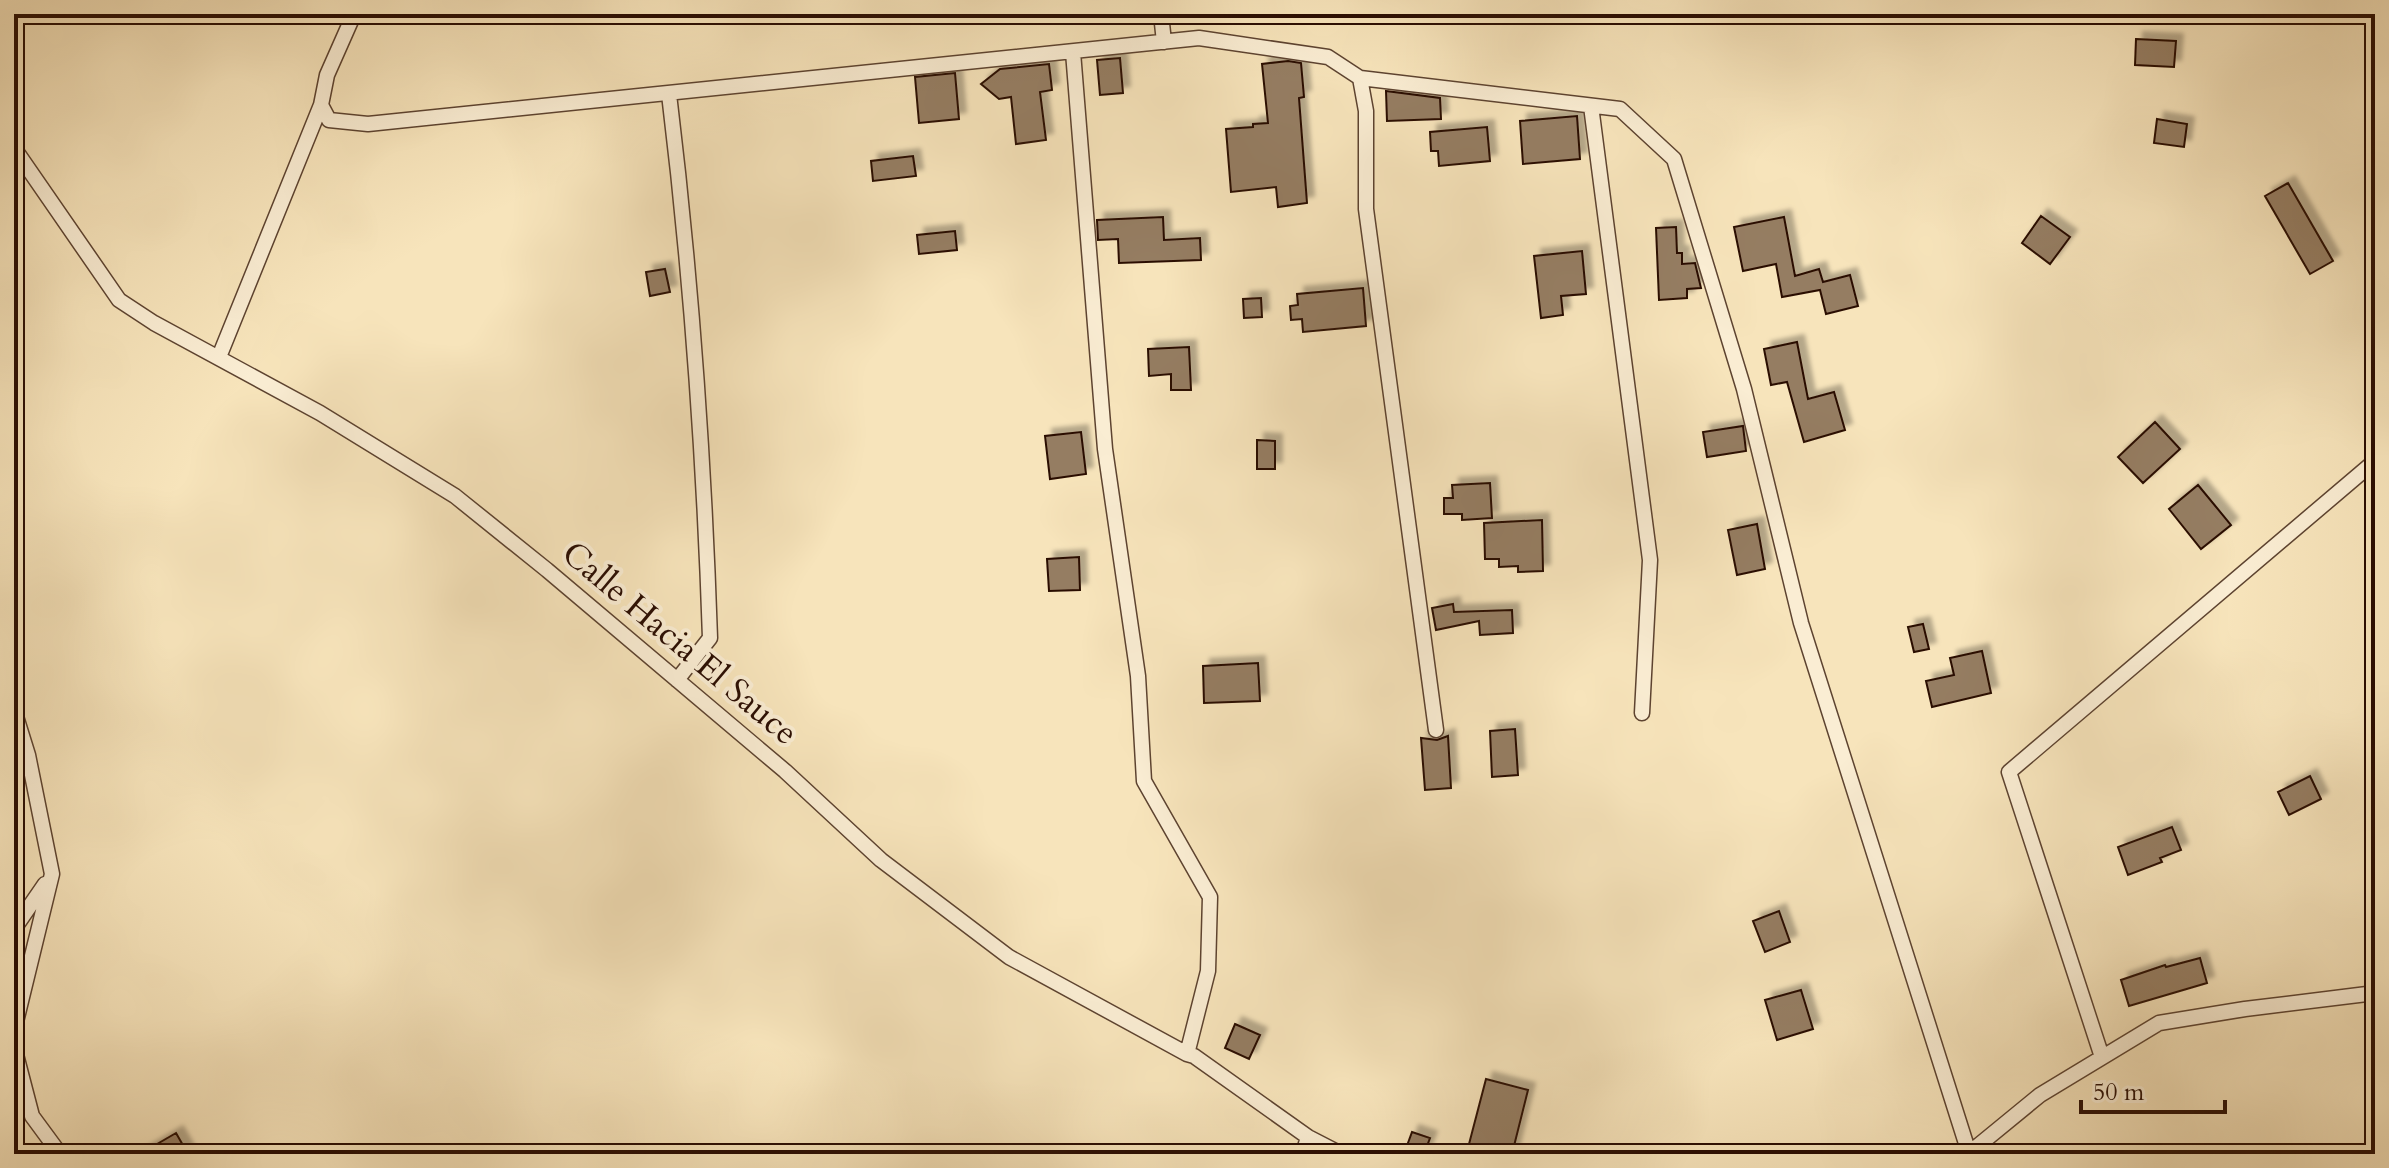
<svg xmlns="http://www.w3.org/2000/svg" width="2389" height="1168" font-family="Cardo,serif">
<style>
.building{fill:#957d62;stroke:#2a0d02;stroke-width:2;filter:url(#shadow)}
.lines{fill:none;stroke-linecap:round;stroke-linejoin:round}
.minor-casing{stroke:#5d4330;stroke-width:17}
.minor{stroke:#faedd3;stroke-width:14}
.labels{text-anchor:middle;dominant-baseline:central;stroke-width:8;stroke-linejoin:round;paint-order:stroke}
.street-label{font-size:34px;fill:#2a0d02;stroke:#faedd3}
</style>
<defs>
<filter id="shadow"><feDropShadow dx="7" dy="-7" stdDeviation="2" flood-color="#0004"/></filter>
</defs>
<rect width="100%" height="100%" fill="#f7e4bb"/>
<filter id="stains"><feTurbulence type="fractalNoise" baseFrequency=".0025" numOctaves="4"/><feColorMatrix values="0 0 0 0 .2 0 0 0 0 .09 0 0 0 0 .02 0 0 0 .5 -.17"/></filter>
<radialGradient id="worn" r=".72"><stop offset=".6" stop-color="#630" stop-opacity="0"/><stop offset="1" stop-color="#630" stop-opacity=".3"/></radialGradient>
<!-- building -->
<path class="building" d="M2136,39l40,2 -2,26 -39,-2z
M1120,58l3,35 -23,2 -3,-35z
M1288,61l13,2 3,34 -5,1 8,105 -29,4 -2,-20 -45,5 -5,-63 27,-2v-3l15,-1 -6,-59z
M1049,64l3,26 -12,2 6,48 -30,4 -5,-47 -12,2 -18,-15 19,-15z
M955,73l4,46 -40,4 -4,-46z
M1386,91l54,7 1,21 -54,2z
M1577,116l3,43 -57,5 -3,-43z
M2157,119l30,5 -3,23 -30,-4z
M1487,127l3,34 -51,5 -1,-15h-7l-1,-19z
M913,156l3,20 -43,5 -2,-20z
M2288,183l45,78 -23,13 -45,-78z
M2041,216l29,21 -20,27 -28,-21z
M1163,217l1,23 36,-2 1,22 -82,3 -1,-24 -20,1 -1,-20z
M1784,217l11,59 24,-7 4,13 27,-7 8,31 -32,8 -6,-24 -38,7 -6,-33 -33,7 -9,-44z
M1676,227l1,26h5v11l13,-1 6,25 -14,1v9l-28,2 -3,-72z
M955,231l2,19 -38,4 -2,-19z
M1582,251l4,43 -25,2 2,19 -22,3 -7,-62z
M665,269l5,23 -20,4 -4,-24z
M1363,288l3,38 -63,6 -1,-13 -11,1 -1,-14 8,-1 -1,-11z
M1261,298l1,19 -18,1 -1,-19z
M1797,342l11,57 26,-7 11,38 -41,12 -17,-60 -16,3 -7,-36z
M1189,347l2,43h-20v-16l-22,2 -1,-27z
M2155,422l25,27 -37,34 -25,-26z
M1743,426l3,25 -39,6 -4,-25z
M1081,432l5,42 -36,5 -5,-43z
M1257,440l18,1v28h-18z
M1490,483l2,35 -30,2v-6h-18v-16h9l-1,-13z
M2198,485l33,40 -30,24 -32,-40z
M1542,520l1,51 -25,1v-6l-19,1v-8h-14l-1,-36z
M1757,524l8,45 -28,6 -9,-45z
M1079,557l1,33 -31,1 -2,-32z
M1453,604l1,8 58,-2 1,23 -33,2 -1,-14 -43,9 -4,-22z
M1923,624l6,25 -15,3 -6,-25z
M1982,651l9,42 -59,14 -6,-26 28,-6 -4,-17z
M1258,663l2,38 -56,2 -1,-37z
M1515,729l3,46 -26,2 -2,-46z
M1448,736l3,52 -26,2 -4,-52 16,2z
M2310,776l11,23 -32,16 -11,-23z
M2172,827l9,23 -21,8 2,4 -34,13 -10,-28z
M1779,911l11,31 -25,10 -12,-31z
M2200,958l7,25 -78,23 -8,-26 44,-15 1,2z
M1801,990l12,39 -36,11 -12,-40z
M1235,1024l25,11 -11,24 -24,-11z
M1486,1079l42,11 -16,64h-31l1,-6 -13,-4z
M1412,1132l18,6 -6,16h-20z
M176,1133l12,21h-48z"/>
<g class="lines">
<defs>
<path id="minor" d="M354,14l-27,61 -6,30 8,15 39,4 831,-86 129,19 32,21 6,33v98l70,521
M1161,14l3,28
M1073,52l32,397 33,227 6,105 66,116 -2,74 -21,83
M1360,78l260,31 54,50 70,230 57,234 168,530
M669,94c22,180 35,362 41,544l-33,42
M1591,106l59,454 -8,153
M14,148l105,152 35,23 166,90 135,83 92,74 238,201 96,89 128,97 178,97 7,2 114,81 33,17
M219,357l102,-252
M14,710l14,45 24,119 -38,156
M14,929l31,-45
M14,1047l18,69 28,38
M2102,1057l-93,-285 366,-311
M1303,1154l5,-17
M1968,1154l72,-59 119,-72 86,-14 130,-16"/>
</defs>
<!-- minor casing -->
<use href="#minor" class="minor-casing"/>
<!-- minor -->
<use href="#minor" class="minor"/>
</g>
<g class="labels">
<!-- street labels -->
<g class="street-label">
<text transform="translate(680 643) rotate(40)">Calle Hacia El Sauce</text>
</g>
</g>
<!-- margin -->
<rect width="2389" height="1168" fill="none" stroke="#f7e4bb" stroke-width="48"/>
<rect x="16" y="16" width="2357" height="1136" fill="none" stroke="#2a0d02" stroke-width="4"/>
<rect x="24" y="24" width="2341" height="1120" fill="none" stroke="#2a0d02" stroke-width="2"/>
<!-- scale -->
<path d="M2081 1100v12h144v-12" fill="none" stroke="#2a0d02" stroke-width="4"/>
<text x="2093" y="1100" font-size="24" fill="#2a0d02" stroke="#faedd3" stroke-width="6" paint-order="stroke">50 m</text>
<rect width="100%" height="100%" filter="url(#stains)"/>
<rect width="100%" height="100%" fill="url(#worn)"/>
</svg>
